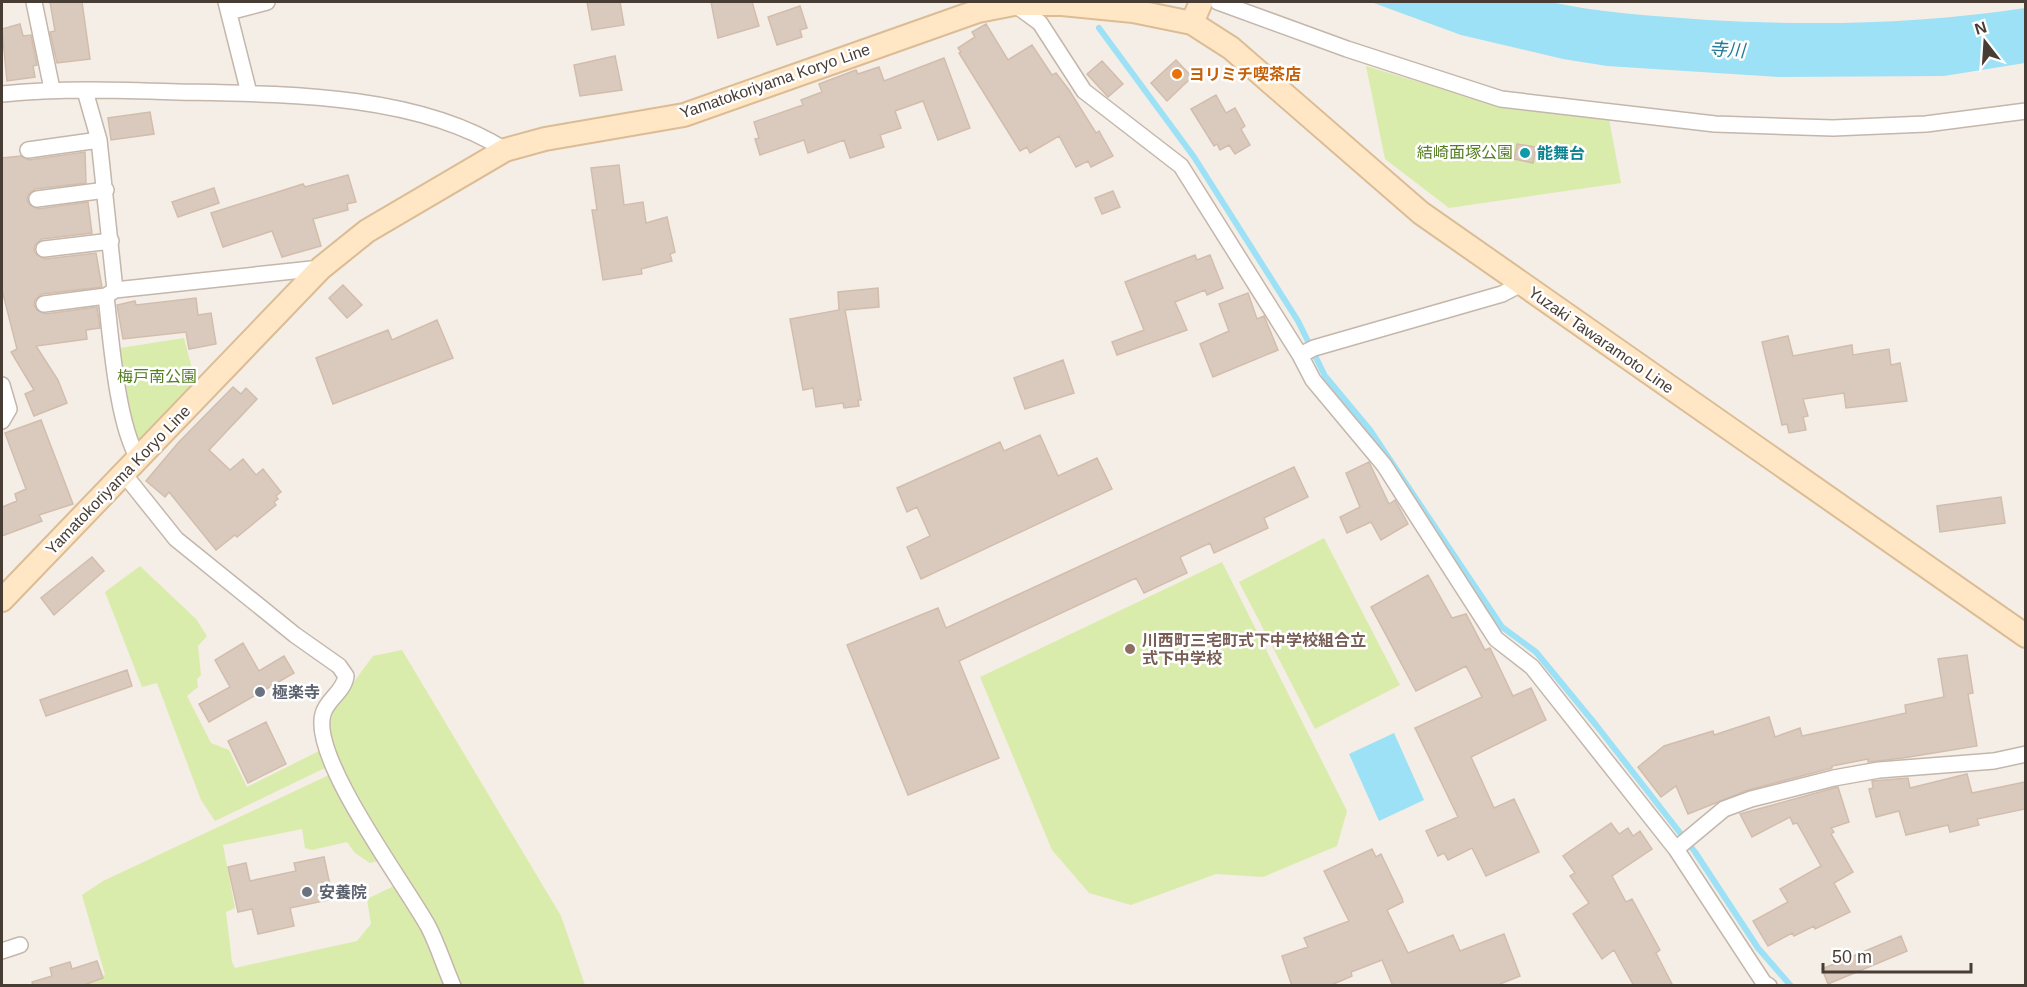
<svg xmlns="http://www.w3.org/2000/svg" width="2027" height="987" font-family="Arial,'Noto Sans JP',sans-serif">
<style>
.green{fill:#daecab}
.water{fill:#9de1f6}
.lines{fill:none;stroke-linecap:round;stroke-linejoin:round}
.stream{stroke:#9de1f6;stroke-width:6}
.building{fill:#dacabd;stroke:#d2bdad;stroke-width:1.5}
.minor-casing{stroke:#c4b6ab;stroke-width:18}
.secondary-casing{stroke:#dbbc94;stroke-width:26}
.minor{stroke:#fff;stroke-width:15}
.secondary{stroke:#ffe7c5;stroke-width:22}
.food-dot{fill:#e8710a;stroke:#fff;stroke-width:2}
.culture-dot{fill:#0f9aa8;stroke:#fff;stroke-width:2}
.education-dot{fill:#8d6e63;stroke:#fff;stroke-width:2}
.worship-dot{fill:#6b7280;stroke:#fff;stroke-width:2}
.labels{text-anchor:middle;dominant-baseline:central;stroke-width:5;stroke-linejoin:round;paint-order:stroke}
.food-label{font-size:16px;font-weight:bold;fill:#c56008;stroke:#fff;text-anchor:start}
.street-label{font-size:16px;fill:#483d35;stroke:#fff}
.park-label{font-size:16px;fill:#557e23;stroke:#fff}
.culture-label{font-size:16px;font-weight:bold;fill:#0d838f;stroke:#fff;text-anchor:start}
.education-label{font-size:16px;font-weight:bold;fill:#785e54;stroke:#fff;text-anchor:start}
.worship-label{font-size:16px;font-weight:bold;fill:#5b616d;stroke:#fff;text-anchor:start}
.water-label{font-size:18px;font-style:italic;fill:#217b9a;stroke:#fff}
</style>
<rect width="100%" height="100%" fill="#f4eee6"/>
<!-- green -->
<path class="green" d="M1366,66l142,43 101,10 12,64 -172,25 -64,-49z
M184,338l12,46 -54,57 -8,-5 -14,-88z
M1324,538l76,147 -85,44 -76,-147z
M1222,562l125,249 -10,35 -74,31 -47,-3 -85,31 -42,-12 -37,-43 -72,-173z
M140,566l56,53 11,17 -9,10 3,29 -4,4 1,8 -11,9 24,47 18,7 18,37 72,-36 8,16 -112,54 -14,-21 -44,-117 -15,4 -37,-95z
M402,650l159,266 24,69h-123l-30,-64 -96,-157 -7,-34 4,-20 40,-54z
M331,774l51,86 -12,3 -15,-10 -8,-11 -35,8 -7,-2 -3,-19 -79,16 12,63 -9,4 6,50 3,6 122,-27 14,-17 -4,-25 29,-14 23,41 26,59h-361l-1,-4 22,-6 -23,-80 21,-14z"/>
<!-- water -->
<path class="water" d="M1371,2h179c52,11 105,14 158,18 105,6 213,4 317,-12v55l-81,13 -165,1 -172,-11 -44,-7 -102,-24z
M1394,733l30,67 -45,21 -30,-67z"/>
<g class="lines">
<!-- stream -->
<path class="stream" d="M1099,28l95,129 104,164 27,55 45,54 132,197 34,25 60,73 99,127 63,96 33,38"/>
</g>
<!-- building -->
<path class="building" d="M50,2h32l8,57 -33,4 -7,-31 5,-1z
M587,2h33l4,23 -32,5z
M711,2h41l7,24 -41,12z
M800,6l7,22 -7,2 2,7 -25,8 -9,-28z
M20,24l3,12 8,-1 6,30 -4,1 2,11 -28,4 -5,-52z
M986,24l22,36 24,-15 20,30 4,-2 13,17 27,43 3,-2 14,25 -22,11 -3,-6 -12,6 -17,-31 -29,17 -3,-6 -7,4 -61,-98 2,-1 -3,-4 17,-11 -3,-5z
M615,56l7,34 -42,6 -6,-31z
M944,58l26,70 -32,12 -15,-39 -28,10 6,17 -21,7 4,12 -34,11 -6,-18 -36,13 -4,-13 -44,15 -5,-16 4,-1 -5,-16 49,-17 -2,-5 21,-8 -3,-8 37,-14 2,4 21,-7 5,14z
M1176,60l16,17 -25,24 -16,-18z
M1102,61l21,23 -15,13 -21,-23z
M1216,95l10,18 9,-5 10,18 -4,3 9,16 -15,9 -6,-9 -9,5 -3,-6 -3,2 -23,-37z
M150,112l4,22 -43,6 -3,-22z
M1517,144l19,3 -3,16 -19,-4z
M85,152l1,31 -51,6 -7,6 -1,5 3,5 8,4 50,-7 4,31 -50,6 -7,6 -1,6 3,4 8,4 51,-6 6,34 -60,7 -7,6 -1,5 3,5 8,4 52,-7 3,21 -14,2 1,9 -51,7 22,34 9,23 -33,13 -9,-22 9,-4 -23,-38 6,-3 -15,-59v-132l19,-2 8,4z
M619,165l5,40 19,-3 3,21 21,-6 8,35 -5,2 2,7 -31,8 1,5 -39,6 -11,-70h5l-6,-42z
M348,175l8,27 -9,2 1,6 -35,9 8,27 -39,11 -10,-26 -49,16 -12,-34 92,-29 2,3z
M214,188l5,15 -41,14 -6,-15z
M1113,191l7,16 -18,7 -7,-16z
M1195,255l2,5 13,-5 13,33 -16,7 -2,-5 -30,12 12,28 -70,25 -5,-13 32,-12 -19,-48z
M343,285l19,20 -15,13 -18,-20z
M878,288l1,19 -34,3 16,90h-3l1,6 -15,2 -1,-5 -27,4 -3,-19 -10,2 -13,-71 49,-9 -1,-18z
M1248,293l9,26 7,-3 14,34 -65,27 -13,-33 29,-13 -10,-27z
M196,298l2,17 13,-2 5,31 -27,5 -3,-17 -63,7 -6,-34 18,-4 1,4z
M437,320l16,38 -120,46 -17,-46 72,-28 4,10z
M1788,336l5,20 59,-11 1,10 36,-6 2,16 9,-2 7,38 -61,7 -2,-15 -41,6 5,17 -5,1 3,13 -17,3 -2,-9 -5,1 -20,-83z
M1063,360l11,33 -49,16 -11,-31z
M233,387l8,7 5,-6 11,11 -48,51 21,20 13,-11 13,16 7,-6 18,23 -5,4 2,3 -4,3 2,3 -39,32 -2,-2 -19,15 -47,-58 -4,5 -19,-16 32,-38z
M41,420l32,84 -34,11 3,6 -40,15v-29l15,-6 -2,-7 11,-5 -21,-56z
M1040,435l18,41 39,-18 15,31 -191,90 -14,-32 23,-11 -13,-29 -10,5 -10,-24 103,-46 4,9z
M1369,462l20,42 6,-4 13,24 -27,16 -10,-18 -24,11 -7,-16 20,-10 -14,-34z
M1294,467l14,30 -44,21 4,10 -54,25 -4,-10 -30,14 7,16 -43,20 -8,-15 -177,83 40,97 -91,37 -61,-150 91,-37 8,20z
M2001,497l4,26 -65,9 -3,-26z
M92,557l12,14 -50,44 -13,-17z
M1428,575l24,43 14,-4 19,36 5,-2 23,48 18,-8 15,32 -75,37 23,51 20,-9 25,53 -53,24 -14,-28 -24,12 -4,-7 -6,3 -12,-25 32,-14 -43,-89 67,-31 -16,-31 -50,25 -45,-84z
M243,643l16,28 25,-15 10,17 -85,49 -10,-18 31,-17 -15,-27z
M1967,655l6,38 -5,1 9,52 -74,12 -35,4v-3l-36,7v2l-84,22 -60,24 -12,-28 -15,11 -23,-30 26,-21 49,-15 1,4 55,-18 6,20 25,-9 2,8 104,-23 -1,-8 39,-8 -6,-38z
M127,670l5,16 -86,30 -6,-16z
M266,722l20,42 -38,19 -20,-42z
M1967,774l5,19 53,-11v27l-48,10 2,6 -29,7 -2,-7 -42,10 -7,-24 -23,6 -7,-28 4,-1 -1,-7 36,-3 2,10z
M1838,787l11,35 -18,6 3,4 -3,2 22,38 -19,11 16,29 -35,17 -1,-3 -20,10 -2,-3 -24,13 -15,-25 35,-19 -8,-13 41,-23 -24,-43 -4,1 -3,-7 -38,20 -12,-23z
M1611,823l8,11 9,-6 5,8 7,-5 12,18 -40,27 14,26 6,-3 28,51 -4,3 17,33h-39l-20,-36 -12,9 -29,-45 16,-11 -19,-27 5,-3 -12,-17z
M1372,849l4,8 5,-3 21,44 1,4 -16,8 21,43 45,-18 7,16 44,-17 16,42 -25,10h-102l-11,-26 -31,12 1,4 -23,10h-37l-10,-30 26,-9 -4,-9 45,-17 -25,-50z
M324,857l9,42 -43,9 4,18 -36,8 -6,-25 -14,3 -10,-45 18,-4 4,18 46,-10 -2,-8z
M1901,936l6,15 -79,33 -6,-15z
M97,961l6,17 -22,8h-48l-1,-4 20,-6 -2,-8 20,-6 2,7z"/>
<g class="lines">
<defs>
<path id="minor" d="M34,2l18,87
M226,2l23,91
M1218,2l129,47 154,50 214,25 118,4 93,-4 100,-13
M1014,4l26,19 44,68 97,75 119,189 13,25 71,85 112,174 36,28 144,182 88,134 5,3
M229,12l38,-10
M85,91l14,49 16,150
M2,94c58,-6 117,-4 176,-2 103,2 238,1 327,58
M28,150l71,-10
M37,199l69,-9
M44,249l67,-8
M106,296c5,43 11,127 32,162
M44,304l62,-8 9,-6 206,-22
M1300,355l14,-7 188,-54 19,-10
M2,385l7,24 -7,12
M124,474l52,65 119,96 44,31 7,10c-2,16 -19,23 -23,38 -13,44 82,170 105,212 10,19 16,40 25,60
M1676,849l48,-40 27,-10 83,-21 45,-8 115,-9 32,-7
M2,951l18,-6"/>
<path id="secondary" d="M1192,23l9,-21
M2,600l319,-332 46,-37 138,-81 40,-11 139,-24 294,-104 36,-7h48l71,7 59,12 39,25 190,165 605,423"/>
</defs>
<!-- minor casing -->
<use href="#minor" class="minor-casing"/>
<!-- secondary casing -->
<use href="#secondary" class="secondary-casing"/>
<!-- minor -->
<use href="#minor" class="minor"/>
<!-- secondary -->
<use href="#secondary" class="secondary"/>
</g>
<!-- markers -->
<circle class="food-dot" cx="1177" cy="74" r="6"/>
<circle class="culture-dot" cx="1525" cy="153" r="6"/>
<circle class="education-dot" cx="1130" cy="649" r="6"/>
<g class="worship-dot">
<circle cx="260" cy="692" r="6"/>
<circle cx="307" cy="892" r="6"/>
</g>
<g class="labels">
<!-- food labels -->
<g class="food-label">
<text x="1189" y="74">ヨリミチ喫茶店</text>
</g>
<!-- street labels -->
<g class="street-label">
<text transform="translate(775 81) rotate(-19)">Yamatokoriyama Koryo Line</text>
<text transform="translate(1601 340) rotate(35)">Yuzaki Tawaramoto Line</text>
<text transform="translate(118 480) rotate(-46)">Yamatokoriyama Koryo Line</text>
</g>
<!-- park labels -->
<g class="park-label">
<text x="1465" y="152">結崎面塚公園</text>
<text x="157" y="376">梅戸南公園</text>
</g>
<!-- culture labels -->
<g class="culture-label">
<text x="1537" y="153">能舞台</text>
</g>
<!-- education labels -->
<g class="education-label">
<text x="1142" y="640">川西町三宅町式下中学校組合立<tspan x="1142" dy="18">式下中学校</tspan></text>
</g>
<!-- worship labels -->
<g class="worship-label">
<text x="272" y="692">極楽寺</text>
<text x="319" y="892">安養院</text>
</g>
<!-- water labels -->
<g class="water-label">
<text transform="translate(1727 50) rotate(3)">寺川</text>
</g>
</g>
<!-- border -->
<rect width="2027" height="987" fill="none" stroke="#483d35" stroke-width="6"/>
<!-- north arrow -->
<g transform="translate(1985 42) rotate(343)" stroke="#ffffff" stroke-width="4.5" paint-order="stroke">
<path d="M0-4.5L10 22L0 15L-10 22Z" fill="#483d35"/>
<text y="-9" font-size="16" font-weight="bold" text-anchor="middle" fill="#483d35">N</text>
</g>
<!-- scale -->
<path d="M1823 963v9h148v-9" fill="none" stroke="#483d35" stroke-width="3"/>
<text x="1832" y="963" font-size="18" fill="#483d35" stroke="#ffffff" stroke-width="4.5" paint-order="stroke">50 m</text>
</svg>
